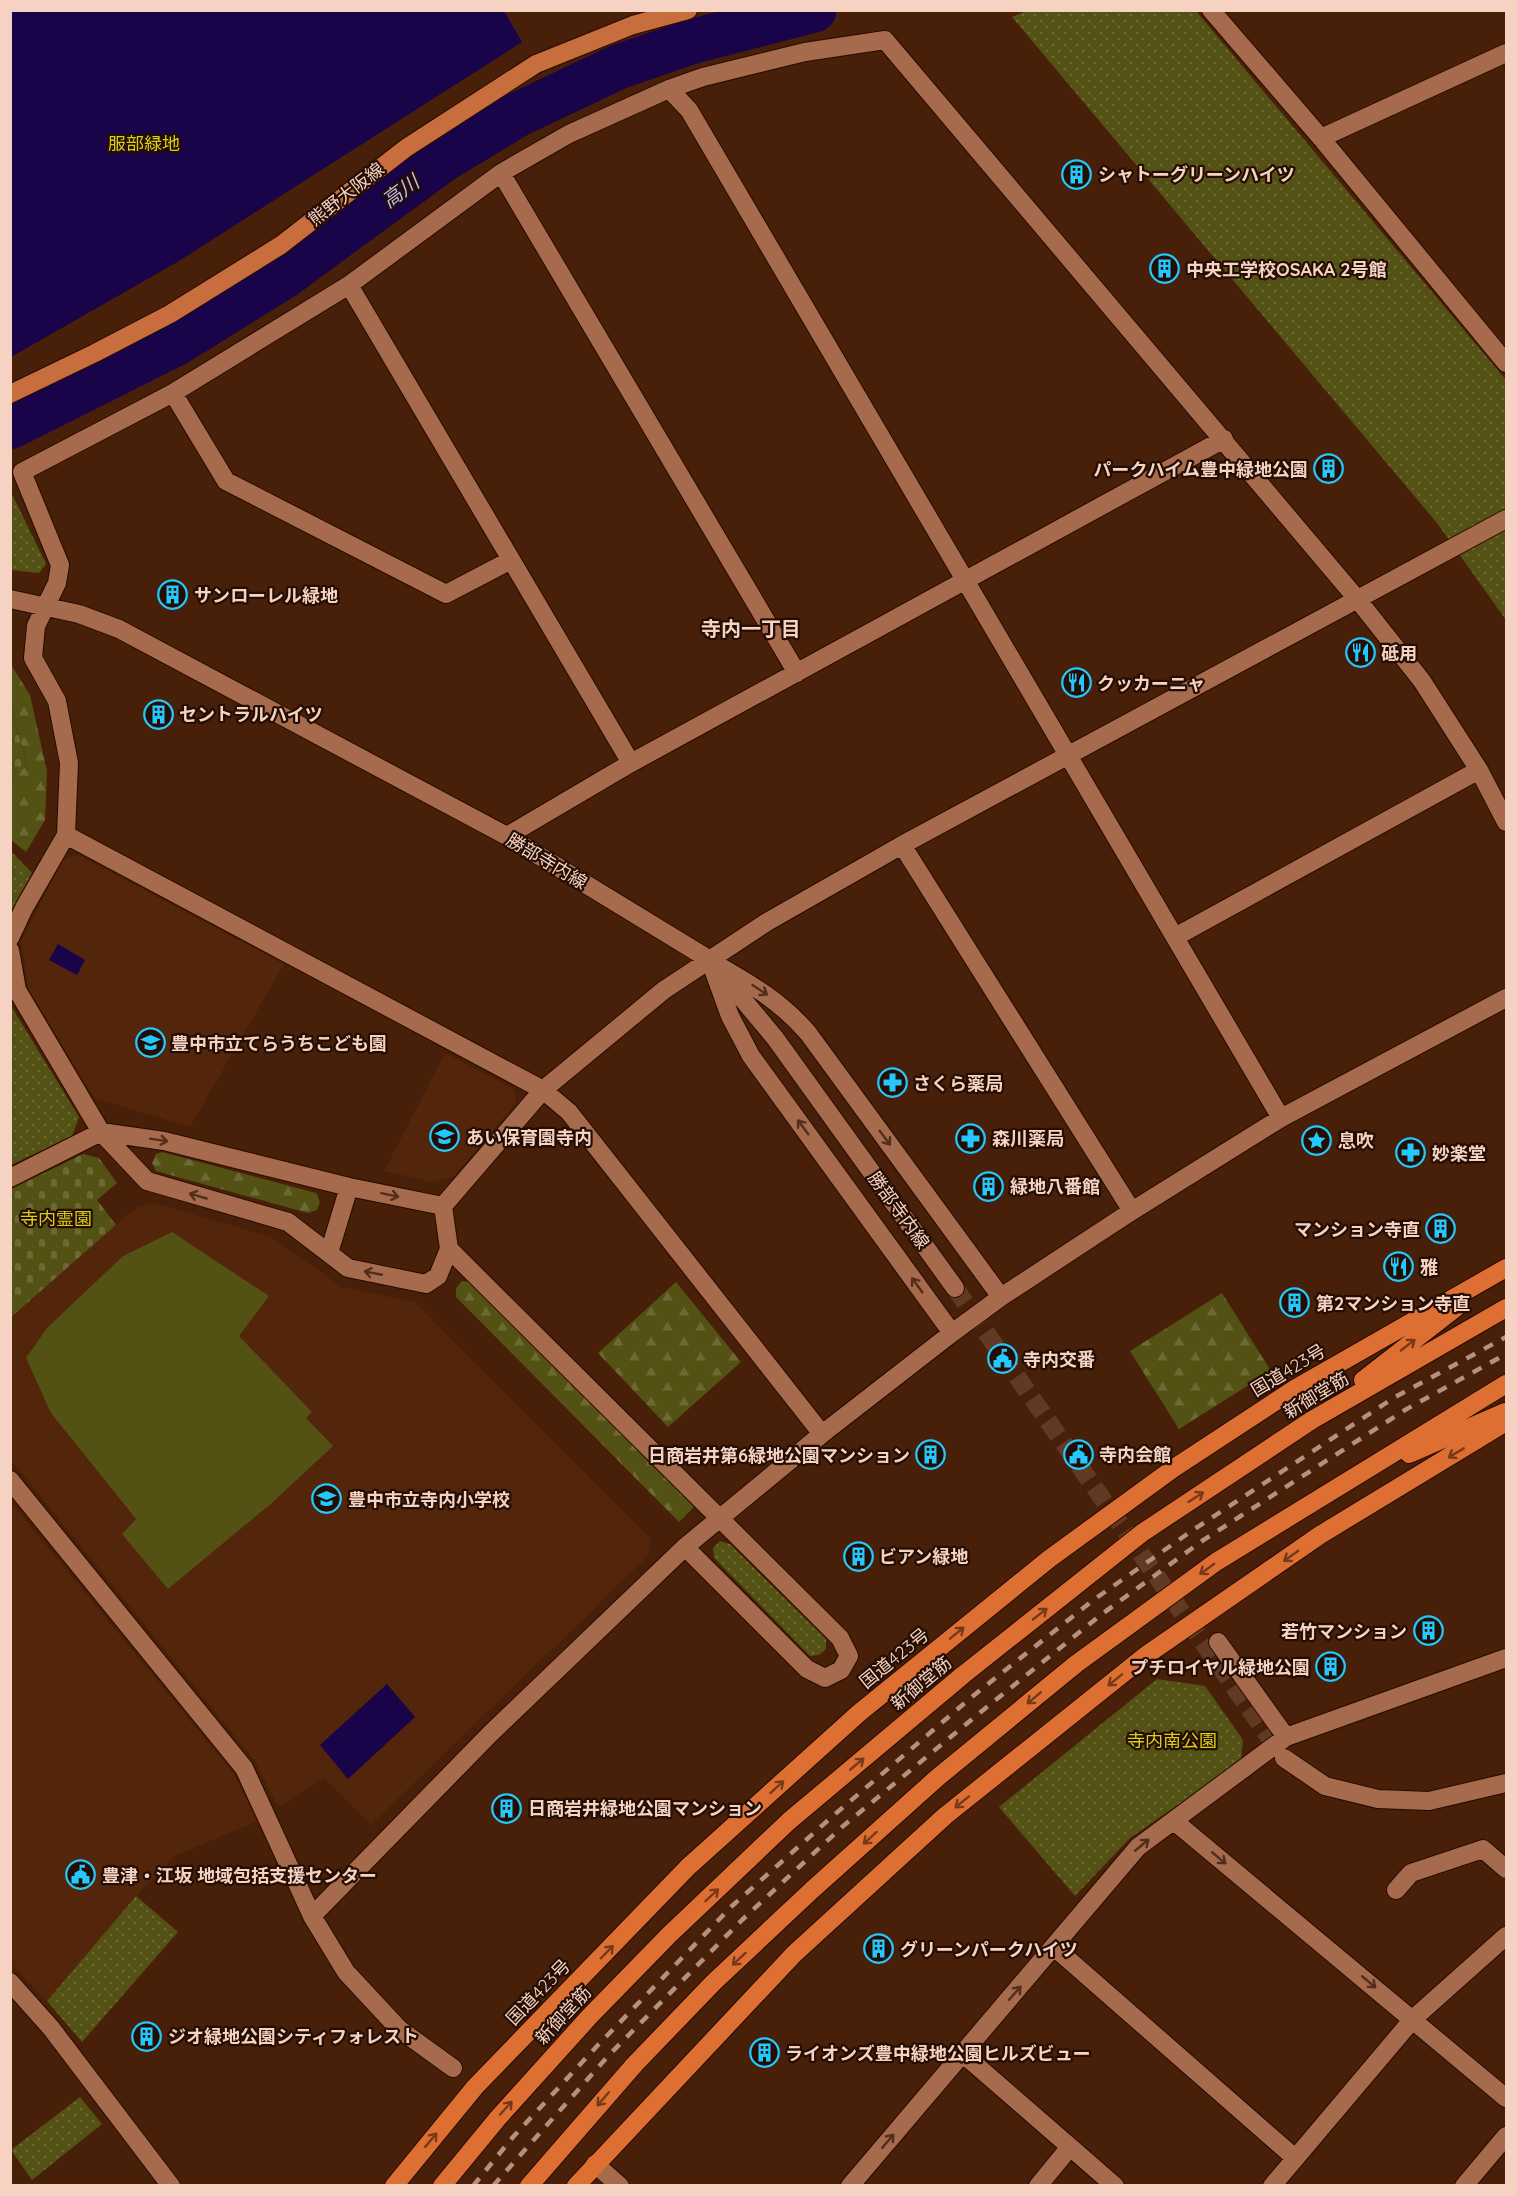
<svg xmlns="http://www.w3.org/2000/svg" width="1517" height="2196" font-family="Quicksand,'Noto Sans JP',sans-serif">
<style>
.built{fill:#53250a}
.green{fill:url(#green-dots)}
.forest{fill:url(#forest-firs)}
.cemetery{fill:url(#cemetery-stones)}
.pitch{fill:#545115}
.water{fill:#190349}
.lines{fill:none;stroke-linecap:round;stroke-linejoin:round}
.river{stroke:#190349;stroke-width:45}
.minor-tunnel{stroke:#623a24;stroke-width:18;stroke-dasharray:18 9;stroke-linecap:butt}
.minor-casing{stroke:#270b00;stroke-width:20}
.major-casing{stroke:#270b00;stroke-width:20}
.highway-casing{stroke:#270b00;stroke-width:20}
.minor{stroke:#a66a4c;stroke-width:18}
.major{stroke:#c86d3d;stroke-width:18}
.highway{stroke:#de6f33;stroke-width:18}
.rail{stroke:#b6907e;stroke-width:4.5;stroke-dasharray:10 10;stroke-linecap:butt}
.oneway{stroke:#522e1d}
.oneway2{stroke:#783919}
.labels{text-anchor:middle;dominant-baseline:central;stroke-width:4.5;stroke-linejoin:round;paint-order:stroke}
.park-label{font-size:18px;fill:#d8cf1b;stroke:#240d03}
.poi-label{font-size:18px;font-weight:bold;fill:#f5d2c2;stroke:#240d03;text-anchor:start}
.street-label{font-size:18px;fill:#f5d2c2;stroke:#240d03}
.water-label{font-size:20px;font-style:italic;fill:#bcbaec;stroke:#240d03}
.neighbourhood-label{font-size:20px;font-weight:bold;fill:#f5d2c2;stroke:#240d03}
</style>
<defs>
<pattern id="green-dots" width="8" height="8" patternUnits="userSpaceOnUse" patternTransform="scale(1.5)"><rect width="8" height="8" fill="#545115"/><path d="M2 2h.1M6 6h.1" fill="none" stroke="#6d6935" stroke-width="1.8" stroke-linecap="round"/></pattern>
<pattern id="forest-firs" width="22" height="20" patternUnits="userSpaceOnUse" patternTransform="scale(1.5)"><rect width="22" height="20" fill="#545115"/><path d="M5 1l3.5 6h-7zM16 11l3.5 6h-7z" fill="#6d6935"/></pattern>
<pattern id="cemetery-stones" width="16" height="16" patternUnits="userSpaceOnUse" patternTransform="scale(1.5)"><rect width="16" height="16" fill="#545115"/><path d="M2 7V4a2 2 0 0 1 4 0v3zM10 15v-3a2 2 0 0 1 4 0v3z" fill="#6d6935"/></pattern>
</defs>
<rect width="100%" height="100%" fill="#481f08"/>
<!-- built -->
<path class="built" d="M78,855l206,109 -94,163 -96,-29 -66,-110 -7,-47 42,-81z
M445,1053l69,36 2,14 -63,74 -21,5 -48,-11z
M155,1203l116,34 71,50 73,15 236,237 -2,16 -278,270 -47,-47 -46,29 -23,-46 -244,-301 -1,-143 127,-110z
M10,1501l223,272 24,48 -82,35 -39,40 -89,105 -36,-37z"/>
<!-- green -->
<path class="green" d="M1028,10l168,1 310,369v240l-69,-97 -425,-506z
M11,492l35,72 -7,9 -28,-3z
M11,851l21,22 -21,38z
M11,1006l68,111 -7,19 -61,29z
M720,1541l10,3 96,95v10l-7,6 -9,1 -96,-98 -1,-10z
M1157,1679l48,7 38,54 -2,21 -111,77 -55,58 -76,-89z
M136,1896l42,36 -96,110 -35,-41z
M80,2097l22,27 -70,56 -21,-30z"/>
<!-- forest -->
<path class="forest" d="M10,663l20,32 17,76 -2,49 -19,32 -15,-12v-62l16,-13 -16,-59z
M162,1152l154,41 4,9 -3,8 -9,3 -152,-42 -4,-8 4,-9z
M462,1281l9,1 223,225 -15,15 -223,-225v-9z
M676,1282l65,80 -73,65 -70,-74z
M1222,1293l49,78 -92,58 -49,-78z"/>
<!-- cemetery -->
<path class="cemetery" d="M11,706l16,60 -16,12h-1z
M83,1154l16,4 18,25 -20,17 19,25 -105,92v-128z"/>
<!-- pitch -->
<path class="pitch" d="M172,1232l97,64 -30,40 73,76 -6,6 27,28 -60,56 -105,87 -46,-55 14,-15 -85,-106 -25,-55 21,-30 76,-72z"/>
<!-- water -->
<path class="water" d="M11,10l493,1 18,31 -343,219 -168,96z
M58,944l27,16 -8,15 -28,-15z
M387,1684l28,33 -67,62 -28,-34z"/>
<g class="lines">
<!-- river -->
<path class="river" d="M10,427l167,-84 106,-66 158,-116 76,-46 101,-48 76,-26 120,-31"/>
<!-- minor-tunnel -->
<path class="minor-tunnel" d="M955,1288l328,469"/>
<defs>
<path id="minor" d="M1211,10l110,128 185,225
M669,89l20,21 592,1008
M1321,138l185,-85
M501,173l296,500
M349,285l282,478
M173,393l53,88 220,113 65,-34
M10,599l69,15 40,15 388,207 203,124 65,78 180,250
M66,835l477,255 26,22 253,322
M507,836l124,-73 593,-324
M902,845l230,366
M1175,937l304,-167
M10,938l14,-30 42,-73 3,-72 -12,-62 -24,-43 3,-32 21,-43 3,-18 -38,-93 151,-79 176,-108 152,-112 68,-39 100,-45 34,-12 102,-25 80,-12 473,560 64,81 57,89 27,52
M10,950l7,40 84,142 46,49 141,41 60,46 78,16 12,-8 11,-27 -6,-43 -94,-19 -185,-46 -63,-9 -91,46
M719,966c35,20 62,36 89,67l193,264
M714,972l16,44 21,40 201,277
M443,1206l100,-116 121,-100 103,-68 135,-77 604,-326
M449,1249l391,389 9,18 -8,14 -16,8 -18,-9 -122,-122
M329,1253l20,-66
M10,1480l234,288 68,148 34,56 53,57 54,39
M1218,1642l68,95
M1284,1758l41,28 53,13 51,2 77,-18
M1174,1821l332,277
M1396,1890l15,-17 72,-24 23,20
M312,1916l178,-182 195,-187 137,-113 130,-101 49,-36 131,-86 149,-93 225,-120
M1054,1947l241,211
M10,1982l41,46 120,158
M962,2053l153,133
M595,2164l25,22
M850,2186l288,-339 148,-110 220,-79
M1038,2186l32,-39
M1272,2186l141,-167 93,-83
M1464,2186l42,-50"/>
<path id="major" d="M10,394l85,-41 75,-39 111,-69 125,-97 130,-84 97,-39 55,-15"/>
<path id="highway" d="M1363,1380l94,-73
M1409,1454l96,-42
M394,2186l81,-99 213,-220 171,-154 190,-154 125,-91 122,-80 210,-120
M442,2186l56,-68 92,-102 79,-81 120,-114 174,-146 179,-142 170,-113 194,-112
M529,2186l106,-122 79,-82 98,-92 125,-112 139,-114 140,-102 290,-178
M576,2186l218,-232 151,-138 200,-160 175,-121 186,-113"/>
</defs>
<!-- minor casing -->
<use href="#minor" class="minor-casing"/>
<!-- major casing -->
<use href="#major" class="major-casing"/>
<!-- highway casing -->
<use href="#highway" class="highway-casing"/>
<!-- minor -->
<use href="#minor" class="minor"/>
<!-- major -->
<use href="#major" class="major"/>
<!-- highway -->
<use href="#highway" class="highway"/>
<!-- rail -->
<path class="rail" d="M473,2186l40,-49 85,-92 134,-139 102,-91 139,-119 119,-95 101,-71 202,-133 111,-60
M493,2186l116,-131 133,-135 100,-93 140,-116 120,-97 100,-73 203,-131 101,-56"/>
</g>
<!-- one-way arrows -->
<defs><path id="oneway-shaft" d="M-6 0H5M1.5-3L5.5 0L1.5 3" fill="none" stroke-width="1.6" stroke-linecap="round" stroke-linejoin="round" transform="scale(1.5)"/></defs>
<g class="oneway">
<use href="#oneway-shaft" transform="translate(760 990) rotate(33)"/>
<use href="#oneway-shaft" transform="translate(803 1127) rotate(-126)"/>
<use href="#oneway-shaft" transform="translate(885 1138) rotate(54)"/>
<use href="#oneway-shaft" transform="translate(159 1140) rotate(9)"/>
<use href="#oneway-shaft" transform="translate(390 1195) rotate(12)"/>
<use href="#oneway-shaft" transform="translate(198 1196) rotate(-164)"/>
<use href="#oneway-shaft" transform="translate(373 1273) rotate(-169)"/>
<use href="#oneway-shaft" transform="translate(917 1285) rotate(-126)"/>
<use href="#oneway-shaft" transform="translate(1142 1845) rotate(-40)"/>
<use href="#oneway-shaft" transform="translate(1219 1858) rotate(40)"/>
<use href="#oneway-shaft" transform="translate(1369 1982) rotate(40)"/>
<use href="#oneway-shaft" transform="translate(1015 1993) rotate(-49)"/>
<use href="#oneway-shaft" transform="translate(888 2141) rotate(-50)"/>
</g>
<g class="oneway2">
<use href="#oneway-shaft" transform="translate(1408 1345) rotate(-38)"/>
<use href="#oneway-shaft" transform="translate(1456 1453) rotate(149)"/>
<use href="#oneway-shaft" transform="translate(1196 1497) rotate(-33)"/>
<use href="#oneway-shaft" transform="translate(1291 1556) rotate(145)"/>
<use href="#oneway-shaft" transform="translate(1207 1569) rotate(144)"/>
<use href="#oneway-shaft" transform="translate(1040 1614) rotate(-38)"/>
<use href="#oneway-shaft" transform="translate(957 1633) rotate(-39)"/>
<use href="#oneway-shaft" transform="translate(1115 1680) rotate(141)"/>
<use href="#oneway-shaft" transform="translate(1034 1698) rotate(140)"/>
<use href="#oneway-shaft" transform="translate(857 1764) rotate(-40)"/>
<use href="#oneway-shaft" transform="translate(777 1787) rotate(-42)"/>
<use href="#oneway-shaft" transform="translate(962 1802) rotate(141)"/>
<use href="#oneway-shaft" transform="translate(870 1838) rotate(138)"/>
<use href="#oneway-shaft" transform="translate(712 1895) rotate(-43)"/>
<use href="#oneway-shaft" transform="translate(607 1952) rotate(-46)"/>
<use href="#oneway-shaft" transform="translate(739 1959) rotate(137)"/>
<use href="#oneway-shaft" transform="translate(603 2099) rotate(131)"/>
<use href="#oneway-shaft" transform="translate(506 2108) rotate(-48)"/>
<use href="#oneway-shaft" transform="translate(431 2140) rotate(-50)"/>
</g>
<!-- icons -->
<defs>
<symbol id="building-ring" viewBox="-11 -11 22 22"><circle r="9.5" fill="#240d03" stroke="#23c9fe" stroke-width="1.5"/><path d="M-4-6H4V6H1V3H-1V6H-4ZM-2.5-4.3h1.7v1.8h-1.7ZM.8-4.3h1.7v1.8H.8ZM-2.5-1h1.7V.8h-1.7ZM.8-1h1.7V.8H.8Z" fill="#23c9fe"/></symbol>
<symbol id="restaurant-ring" viewBox="-11 -11 22 22"><circle r="9.5" fill="#240d03" stroke="#23c9fe" stroke-width="1.5"/><path d="M-5-6h1v4h1v-4h1v4h1v-4h1v5L-1.5 .5V6h-2V.5L-5-1ZM5-6V6H3V1.5H1.5Q1.5-4 5-6Z" fill="#23c9fe"/></symbol>
<symbol id="school-ring" viewBox="-11 -11 22 22"><circle r="9.5" fill="#240d03" stroke="#23c9fe" stroke-width="1.5"/><path d="M0-5L7-2L0 1L-7-2ZM-4 1L0 2.5L4 1V4Q0 6-4 4Z" fill="#23c9fe"/></symbol>
<symbol id="pharmacy-ring" viewBox="-11 -11 22 22"><circle r="9.5" fill="#240d03" stroke="#23c9fe" stroke-width="1.5"/><path d="M-2-6h4v4h4v4h-4v4h-4v-4h-4v-4h4Z" fill="#23c9fe"/></symbol>
<symbol id="sight-ring" viewBox="-11 -11 22 22"><circle r="9.5" fill="#240d03" stroke="#23c9fe" stroke-width="1.5"/><path d="M0-6L1.8-2.2L6-1.7L2.9 1.2L3.7 5.4L0 3.3L-3.7 5.4L-2.9 1.2L-6-1.7L-1.8-2.2Z" fill="#23c9fe"/></symbol>
<symbol id="civic-ring" viewBox="-11 -11 22 22"><circle r="9.5" fill="#240d03" stroke="#23c9fe" stroke-width="1.5"/><path d="M-.6-6.5H3V-4.5H.6V-3L4-1V1h2V6H-6V1h2V-1L-.6-3ZM-1.2 2.5V6h2.4V2.5Z" fill="#23c9fe"/></symbol>
</defs>
<g fill-rule="evenodd">
<use href="#building-ring" x="1060" y="158" width="33" height="33"/>
<use href="#building-ring" x="1148" y="252" width="33" height="33"/>
<use href="#building-ring" x="1312" y="452" width="33" height="33"/>
<use href="#building-ring" x="156" y="578" width="33" height="33"/>
<use href="#restaurant-ring" x="1344" y="636" width="33" height="33"/>
<use href="#restaurant-ring" x="1060" y="666" width="33" height="33"/>
<use href="#building-ring" x="142" y="698" width="33" height="33"/>
<use href="#school-ring" x="134" y="1026" width="33" height="33"/>
<use href="#pharmacy-ring" x="876" y="1066" width="33" height="33"/>
<use href="#school-ring" x="428" y="1120" width="33" height="33"/>
<use href="#pharmacy-ring" x="954" y="1122" width="33" height="33"/>
<use href="#sight-ring" x="1300" y="1124" width="33" height="33"/>
<use href="#pharmacy-ring" x="1394" y="1136" width="33" height="33"/>
<use href="#building-ring" x="972" y="1170" width="33" height="33"/>
<use href="#building-ring" x="1424" y="1212" width="33" height="33"/>
<use href="#restaurant-ring" x="1382" y="1250" width="33" height="33"/>
<use href="#building-ring" x="1278" y="1286" width="33" height="33"/>
<use href="#civic-ring" x="986" y="1342" width="33" height="33"/>
<use href="#civic-ring" x="1062" y="1438" width="33" height="33"/>
<use href="#building-ring" x="914" y="1438" width="33" height="33"/>
<use href="#school-ring" x="310" y="1482" width="33" height="33"/>
<use href="#building-ring" x="842" y="1540" width="33" height="33"/>
<use href="#building-ring" x="1412" y="1614" width="33" height="33"/>
<use href="#building-ring" x="1314" y="1650" width="33" height="33"/>
<use href="#building-ring" x="490" y="1792" width="33" height="33"/>
<use href="#civic-ring" x="64" y="1858" width="33" height="33"/>
<use href="#building-ring" x="862" y="1932" width="33" height="33"/>
<use href="#building-ring" x="130" y="2020" width="33" height="33"/>
<use href="#building-ring" x="748" y="2036" width="33" height="33"/>
</g>
<g class="labels">
<!-- park labels -->
<g class="park-label">
<text x="144" y="143">服部緑地</text>
<text x="56" y="1218">寺内霊園</text>
<text x="1172" y="1740">寺内南公園</text>
</g>
<!-- poi labels -->
<g class="poi-label">
<text x="1098" y="174">シャトーグリーンハイツ</text>
<text x="1186" y="269">中央工学校OSAKA 2号館</text>
<text x="1308" y="469" text-anchor="end">パークハイム豊中緑地公園</text>
<text x="194" y="595">サンローレル緑地</text>
<text x="1381" y="653">砥用</text>
<text x="1097" y="683">クッカーニャ</text>
<text x="179" y="714">セントラルハイツ</text>
<text x="171" y="1043">豊中市立てらうちこども園</text>
<text x="913" y="1083">さくら薬局</text>
<text x="466" y="1137">あい保育園寺内</text>
<text x="992" y="1138">森川薬局</text>
<text x="1338" y="1140">息吹</text>
<text x="1432" y="1153">妙楽堂</text>
<text x="1010" y="1186">緑地八番館</text>
<text x="1420" y="1229" text-anchor="end">マンション寺直</text>
<text x="1420" y="1267">雅</text>
<text x="1316" y="1303">第2マンション寺直</text>
<text x="1023" y="1359">寺内交番</text>
<text x="1099" y="1454">寺内会館</text>
<text x="910" y="1455" text-anchor="end">日商岩井第6緑地公園マンション</text>
<text x="348" y="1499">豊中市立寺内小学校</text>
<text x="879" y="1556">ビアン緑地</text>
<text x="1407" y="1631" text-anchor="end">若竹マンション</text>
<text x="1310" y="1667" text-anchor="end">プチロイヤル緑地公園</text>
<text x="528" y="1808">日商岩井緑地公園マンション</text>
<text x="102" y="1875">豊津・江坂 地域包括支援センター</text>
<text x="900" y="1949">グリーンパークハイツ</text>
<text x="168" y="2036">ジオ緑地公園シティフォレスト</text>
<text x="785" y="2053">ライオンズ豊中緑地公園ヒルズビュー</text>
</g>
<!-- street labels -->
<g class="street-label">
<text transform="translate(346 194) rotate(-38)">熊野大阪線</text>
<text transform="translate(547 861) rotate(31)">勝部寺内線</text>
<text transform="translate(899 1210) rotate(54)">勝部寺内線</text>
<text transform="translate(1288 1370) rotate(-31)">国道423号</text>
<text transform="translate(1316 1395) rotate(-31)">新御堂筋</text>
<text transform="translate(894 1658) rotate(-39)">国道423号</text>
<text transform="translate(921 1683) rotate(-40)">新御堂筋</text>
<text transform="translate(538 1992) rotate(-46)">国道423号</text>
<text transform="translate(563 2015) rotate(-47)">新御堂筋</text>
</g>
<!-- water labels -->
<g class="water-label">
<text transform="translate(400 191) rotate(-36)">高川</text>
</g>
<!-- neighbourhood labels -->
<g class="neighbourhood-label">
<text x="751" y="628">寺内一丁目</text>
</g>
</g>
<!-- border -->
<rect width="1517" height="2196" fill="none" stroke="#f5d2c2" stroke-width="24"/>
</svg>
